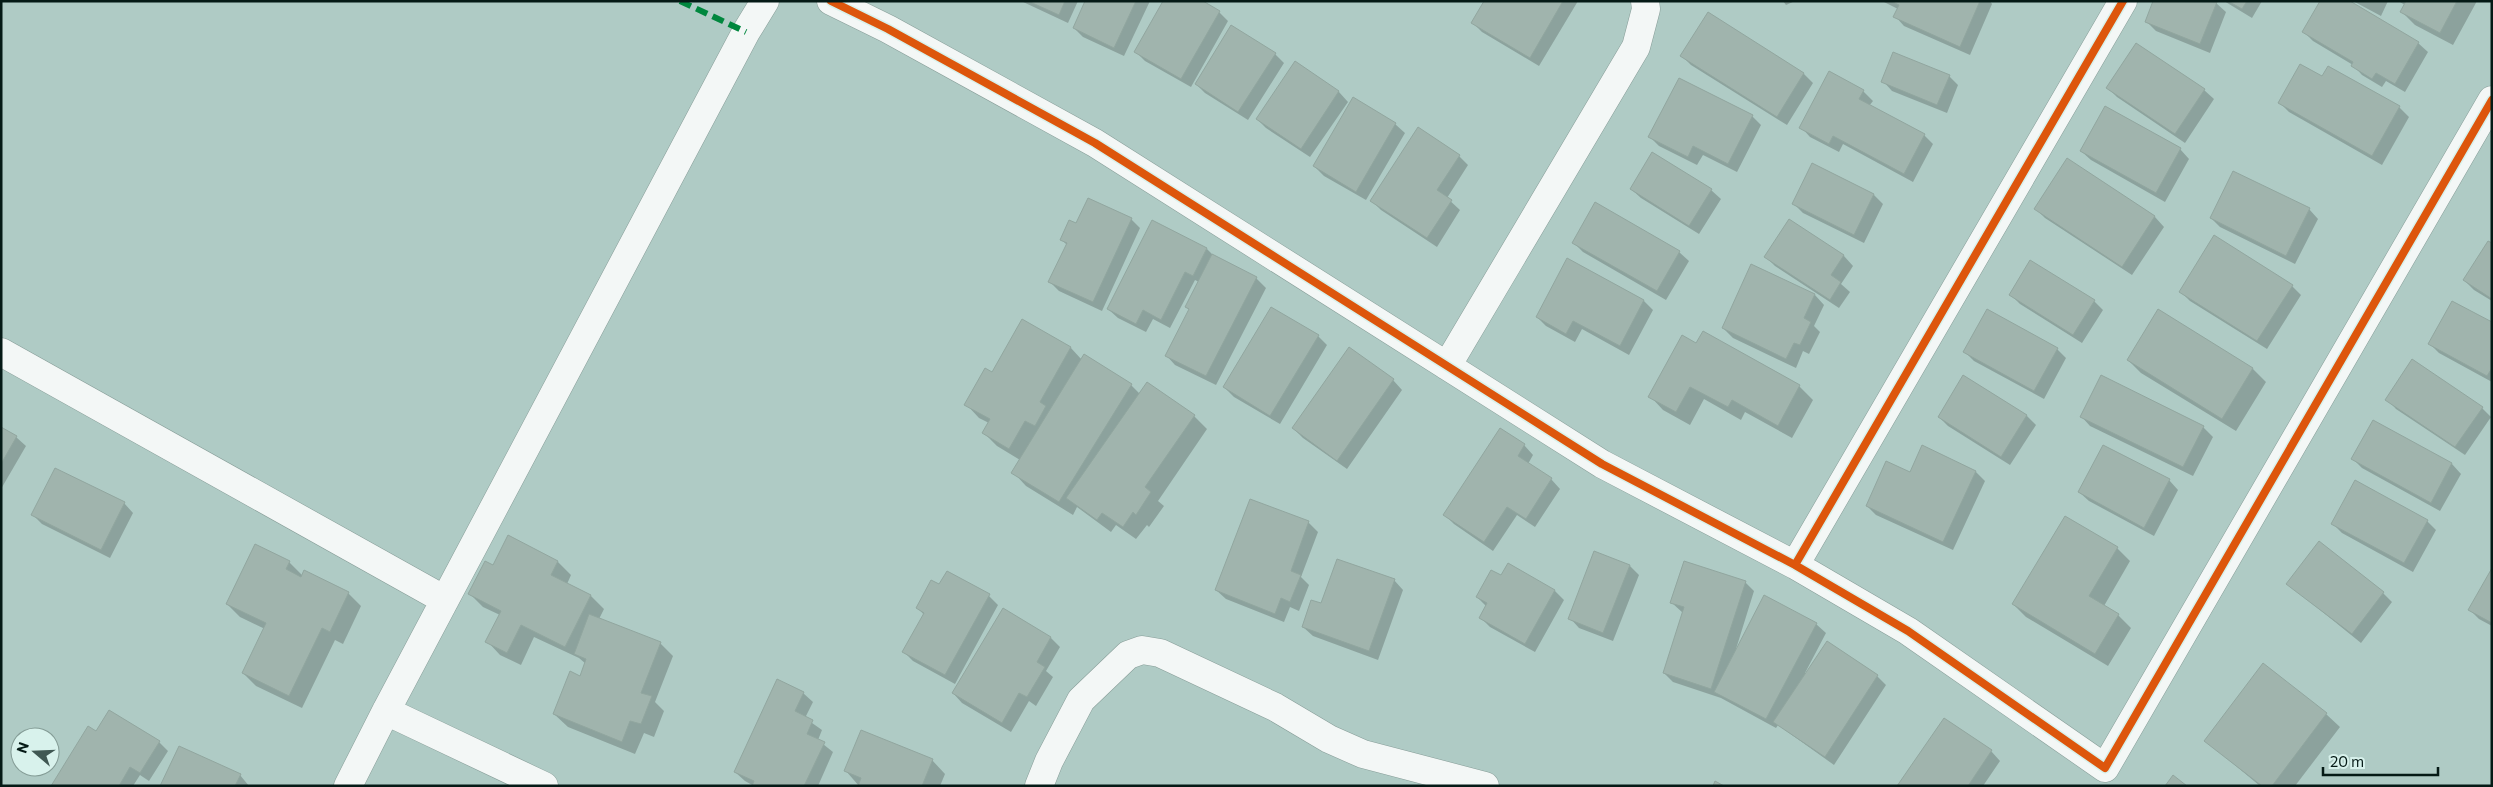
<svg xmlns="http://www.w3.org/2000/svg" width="2493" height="787" font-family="Commissioner,sans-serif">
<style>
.shadow{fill:#0003}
.building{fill:#a0b4ad;stroke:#91a69f}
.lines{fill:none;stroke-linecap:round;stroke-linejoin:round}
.minor-casing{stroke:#879d98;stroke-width:29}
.minor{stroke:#f3f7f6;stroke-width:28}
.quiet{stroke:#00873e;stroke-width:6;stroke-dasharray:12 6;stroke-linecap:butt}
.cycleway-casing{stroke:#d8f2ec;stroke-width:11}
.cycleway{stroke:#dd560c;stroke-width:8}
</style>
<rect width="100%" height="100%" fill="#afcbc5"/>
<!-- shadow -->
<path class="shadow" d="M1021,1h57l-10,22z
M1087,1h63l-26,55 -41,-19 -9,-9z
M1486,1h92l-39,65 -57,-34 -9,-9z
M1783,1h12l-9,4z
M1882,1h108l2,3 -22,51 -66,-29 -9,-10 3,-7z
M2155,1h56l5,2 10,9 -16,41 -54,-22 -9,-9z
M2224,1h38l-10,17z
M2353,1h35l-7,15z
M2398,1h79l-24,44 -38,-20 -13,-13 3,-7z
M1219,12l9,9 -37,66 -46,-26 -9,-9z
M1708,14l96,60 9,9 -26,42 -96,-60 -9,-9z
M2304,32l114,11 10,9 -23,40 -19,-11 -4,6 -20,-12 -9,-10 -40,-24z
M2136,44l68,46 10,9 -29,44 -68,-46 -9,-9z
M1275,54l9,9 -36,57 -43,-27 -9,-9z
M1296,63l43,29 9,10 -38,55 -44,-29 -9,-9z
M2329,67l70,40 10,10 -27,48 -93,-53 -10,-10 43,-24z
M1949,76l9,9 -11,28 -55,-22 -9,-10z
M1863,91l10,10 -4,5 55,29 9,9 -20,38 -70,-38 -4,8 -29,-15 -9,-10z
M1752,116l9,9 -24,47 -34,-17 -6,10 -38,-19 -9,-9z
M1395,124l10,9 -39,67 -42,-24 -10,-10z
M2180,149l9,10 -24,43 -74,-42 -10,-9z
M1652,154l59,36 10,9 -22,35 -58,-36 -10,-9z
M1459,156l9,9 -21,33 13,12 -23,37 -56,-37 -9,-9z
M2068,160l87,57 9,10 -32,48 -87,-57 -9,-9z
M1813,165l61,30 9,9 -19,39 -61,-30 -9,-9z
M2309,209l9,10 -23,45 -75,-37 -9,-9z
M1131,219l9,9 -38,83 -43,-20 -9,-9 17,-37 -5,-5 15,-15z
M1789,221l55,35 9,10 -12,18 9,8 -11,16 -64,-42 -9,-9z
M1574,243l105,9 10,9 -23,39 -83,-48z
M2492,245v56l-18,-11 -10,-10z
M1207,249l7,7 42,22 10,10 -50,97 -41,-20 -9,-10 24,-45 -4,-3 13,-25 -4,-2 -25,48 -17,-9 -7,13 -28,-14 -10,-9z
M1567,260l77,41 9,9 -24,45 -47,-26 -7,13 -29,-16 -9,-9z
M1752,266l63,29 9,10 -10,21 6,6 -11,22 -6,-3 -7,17 -63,-30 -10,-10z
M2292,286l9,9 -34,54 -77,-48 -9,-9z
M2010,294l84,7 9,9 -21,33 -62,-39z
M1023,321l48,27 11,12 49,25 9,9 54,22 13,13 -49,72 6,5 -15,21 -2,-2 -11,14 -20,-14 -5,7 -34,-25 -4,8 -47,-29 -13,-14 7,-12 -23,-14 -13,-13 5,-10 -10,-5 -13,-14 26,-31z
M2492,324v58l-53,-29 -9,-9z
M1703,333l96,53 14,14 -21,38 -47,-26 -4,8 -37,-21 -14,26 -27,-15 -13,-14 46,-51z
M1318,336l9,9 -47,79 -46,-27 -10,-10z
M2057,349l9,9 -22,41 -70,-38 -9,-9z
M2128,360l125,9 13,13 -30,49 -95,-58z
M2101,376l102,51 10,10 -20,39 -103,-50 -9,-10z
M1964,377l63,39 9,9 -26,40 -62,-39 -9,-9z
M1393,380l9,10 -55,79 -44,-31 -10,-10z
M2387,399l95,9 9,9 -26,38 -69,-46z
M2373,422l79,42 9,10 -21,37 -78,-43 -9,-9z
M1,428l15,9 10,9 -25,43z
M1524,445l9,10 -5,9 23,15 9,10 -25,38 -18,-12 -24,36 -39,-27 -9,-9z
M1923,447l53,25 9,9 -32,69 -77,-35 -9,-9 44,-33z
M2169,480l9,10 -24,46 -65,-35 -10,-9z
M124,503l9,10 -23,45 -68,-34 -9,-9z
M2427,521l9,9 -23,42 -71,-39 -9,-9z
M1308,522l10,10 -17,45 8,8 -10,26 -9,-4 -6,15 -58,-23 -10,-9z
M508,537l50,25 13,13 -4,9 24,12 13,13 -5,10 61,24 13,13 -18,46 9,9 -10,26 -10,-4 -9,21 -67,-27 -14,-13 26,-37 6,-13 -7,-6 -45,-21 -13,28 -21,-10 -13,-14 13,-26 -17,-8 -13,-13 23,-28z
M2117,548l13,13 -26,45 14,9 13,13 -23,38 -82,-49 -13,-13z
M289,562l14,14 45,17 13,13 -18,38 -8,-4 -33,68 -46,-22 -13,-13 22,-44 -25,-12 -13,-13z
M1508,565l47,26 9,9 -29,52 -45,-25 -10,-10 7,-10 -10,-10 24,-20z
M1630,566l9,9 -26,66 -34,-13 -9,-10z
M2492,571v55l-13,-7 -9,-9z
M1394,580l9,10 -25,70 -65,-24 -10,-9 19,-22z
M1745,582l9,9 -18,58 80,-25 10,9 -21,40 72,3 9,9 -52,80 -56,-40 -2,3 -55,-30 -48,-16 -9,-9 19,-60 -11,-10z
M2288,584l95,9 9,9 -31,41z
M940,586l49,10 9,9 -43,79 -42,-23 -9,-9 20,-37 -6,-7z
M1003,609l48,29 9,9 -14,24 7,6 -17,29 -7,-5 -18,31 -49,-29 -9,-10z
M803,693l10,9 -8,16 17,12 -4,10 15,12 -15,34h-64l-9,-5 -10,-9z
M2326,714l14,13 -45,59h-35l-54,-45z
M97,732l62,10 9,9 -19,30 -9,-6 -7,11h-81z
M1991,751l9,10 -17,25h-84z
M932,760l13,14 -5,12h-81l-13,-15z
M240,775l9,11h-87z"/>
<!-- building -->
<path class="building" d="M1028,1h37l-6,14z
M1085,1h51l-22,47 -41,-20z
M1163,1h40l17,10 -39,68 -47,-27z
M1484,1h79l-33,57 -59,-35z
M1891,1h89l-20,46 -67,-30 6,-12z
M2153,1l64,1 -17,42 -55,-22z
M2228,1h19l-5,8z
M2320,1h30l69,41 -24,42 -19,-11 -4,6 -21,-13 2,-4 -51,-30z
M2406,1h51l-17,32 -40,-21z
M1708,12l96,61 -27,44 -97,-61z
M1231,25l45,28 -38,59 -43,-28z
M2136,43l69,46 -30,45 -69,-46z
M1893,52l57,23 -13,30 -56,-23z
M1295,61l44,30 -38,58 -45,-30z
M2300,64l22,12 6,-10 72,40 -28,50 -94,-53z
M1829,71l35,19 -5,9 66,35 -21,40 -71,-38 -4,8 -30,-16z
M1679,78l74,37 -25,49 -35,-18 -5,11 -40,-20z
M1353,97l43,26 -40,69 -43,-26z
M2105,106l76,42 -25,45 -76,-42z
M1418,127l42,28 -23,35 15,10 -25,38 -57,-37z
M1652,152l60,37 -23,37 -59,-37z
M2067,158l88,58 -33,51 -88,-58z
M1812,163l62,31 -20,41 -62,-31z
M2233,171l77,37 -24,48 -76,-38z
M1088,198l44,20 -39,84 -45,-20 19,-39 -7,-3 9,-20 7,3z
M1595,202l85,49 -23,40 -85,-48z
M1789,219l55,36 -13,20 10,7 -11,18 -66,-43z
M1152,220l55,28 -14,28 -8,-4 -24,48 -18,-10 -7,14 -29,-15z
M2214,235l79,50 -36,56 -78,-49z
M2488,241l4,2v56l-29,-19z
M1212,254l45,23 -51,99 -41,-20 24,-47 -4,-2z
M1567,258l77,42 -24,46 -47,-25 -7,13 -30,-17z
M2030,260l65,40 -22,35 -64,-40z
M1751,264l64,30 -11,24 7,4 -11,23 -6,-2 -8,16 -64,-31z
M2452,301l40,21v46l-5,8 -59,-32z
M1271,307l48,28 -49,81 -47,-29z
M1987,309l71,39 -24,43 -71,-39z
M2158,309l95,59 -31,51 -95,-59z
M1022,319l49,28 -31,55 6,4 -11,20 -10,-5 -16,28 -27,-16 8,-14 -26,-14 21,-37 7,4z
M1703,331l97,54 -22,41 -46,-26 -4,7 -38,-20 -14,25 -28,-15 34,-62 14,8z
M1349,347l45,32 -57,82 -45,-33z
M1084,354l48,30 -73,118 -48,-29z
M2412,359l71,48 -28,40 -70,-47z
M1963,375l64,40 -26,42 -63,-40z
M2101,375l103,51 -21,41 -103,-50z
M1147,382l48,33 -50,72 6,5 -15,23 -3,-3 -10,15 -21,-14 -5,7 -31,-22z
M2373,420l79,43 -21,40 -80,-44z
M1,427l16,9 -16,28z
M1500,428l25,16 -7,12 34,22 -26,41 -19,-12 -23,35 -41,-27z
M1922,445l54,26 -33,71 -77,-36 20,-45 24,11z
M2103,445l67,34 -26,49 -66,-36z
M55,468l70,34 -24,48 -70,-35z
M2355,480l73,40 -24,43 -73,-39z
M1250,499l59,22 -18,50 10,4 -11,27 -9,-4 -6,16 -60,-24z
M2065,516l53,31 -29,49 30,18 -24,40 -83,-50z
M508,535l50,26 -7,14 40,20 -26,52 -44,-22 -14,28 -22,-11 16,-31 -33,-17 17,-33 8,4z
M2319,541l65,51 -32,42 -66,-50z
M255,544l35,17 -4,8 15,8 3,-7 45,22 -19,40 -8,-4 -33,68 -47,-23 24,-50 -40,-19z
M1594,551l36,14 -27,68 -35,-14z
M1337,559l58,20 -26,72 -67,-24 9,-27 10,3z
M1684,561l62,20 -35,108 -48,-16 21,-66 -14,-4z
M1508,563l47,27 -30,54 -46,-26 8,-15 -11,-6 15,-27 10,5z
M2492,568v55l-24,-13z
M947,571l43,23 -45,81 -43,-23 22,-39 -8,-5 15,-28 8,4z
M1764,595l53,28 -51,96 -52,-27z
M1003,608l48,29 -14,25 8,5 -18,30 -8,-4 -17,30 -50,-30z
M589,614l72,28 -20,51 11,3 -11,28 -11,-3 -8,21 -69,-28 17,-43 10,5 6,-17 -12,-5z
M1827,641l51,34 -53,82 -52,-35z
M2263,663l64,50 -55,73h-10l-58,-45z
M777,679l27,13 -9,19 18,9 -6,14 18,8 -21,44h-52l2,-5 -20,-9z
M109,710l51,31 -20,32 -10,-6 -11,19h-68l37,-60 8,5z
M1944,718l48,32 -24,36h-71z
M861,730l72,29 -11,27h-64l3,-8 -17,-7z
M179,746l62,28 -6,12h-75z
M2173,775l14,11h-22z
M1715,781l9,5h-11z"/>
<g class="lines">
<defs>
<path id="minor" d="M831,1l57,28 207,114 507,321 193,101 328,-564
M1,352l444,248
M1447,366l189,-319 10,-38 -1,-8
M1795,565l113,66 197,137 387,-668
M386,711l158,75
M348,786l38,-75 360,-679 19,-31
M1039,786l10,-25 32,-61 47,-45 14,-5 18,3 115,54 54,32 34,15 122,32"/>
</defs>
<!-- minor casing -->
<use href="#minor" class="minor-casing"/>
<!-- minor -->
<use href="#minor" class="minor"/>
<!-- quiet -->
<path class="quiet" d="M680,1l66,31"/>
<defs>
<path id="cycleway" d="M831,1l57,28 207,114 507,321 193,101 328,-564
M1795,565l113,66 197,137 387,-668"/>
</defs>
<!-- cycleway casing -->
<use href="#cycleway" class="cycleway-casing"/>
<!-- cycleway -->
<use href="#cycleway" class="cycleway"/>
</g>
<!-- border -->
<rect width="2493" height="787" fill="none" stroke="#051a16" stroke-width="5"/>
<!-- north arrow -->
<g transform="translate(35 752) rotate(289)"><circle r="24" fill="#d8f2ec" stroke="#849c96"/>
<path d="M0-4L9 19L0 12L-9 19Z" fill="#405853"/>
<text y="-8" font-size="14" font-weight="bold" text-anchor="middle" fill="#051a16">N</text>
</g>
<!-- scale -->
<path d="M2323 767v8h115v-8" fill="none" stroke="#051a16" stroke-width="2.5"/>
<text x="2330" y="767" font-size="15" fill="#051a16" stroke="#d8f2ec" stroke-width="4" paint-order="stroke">20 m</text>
</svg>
